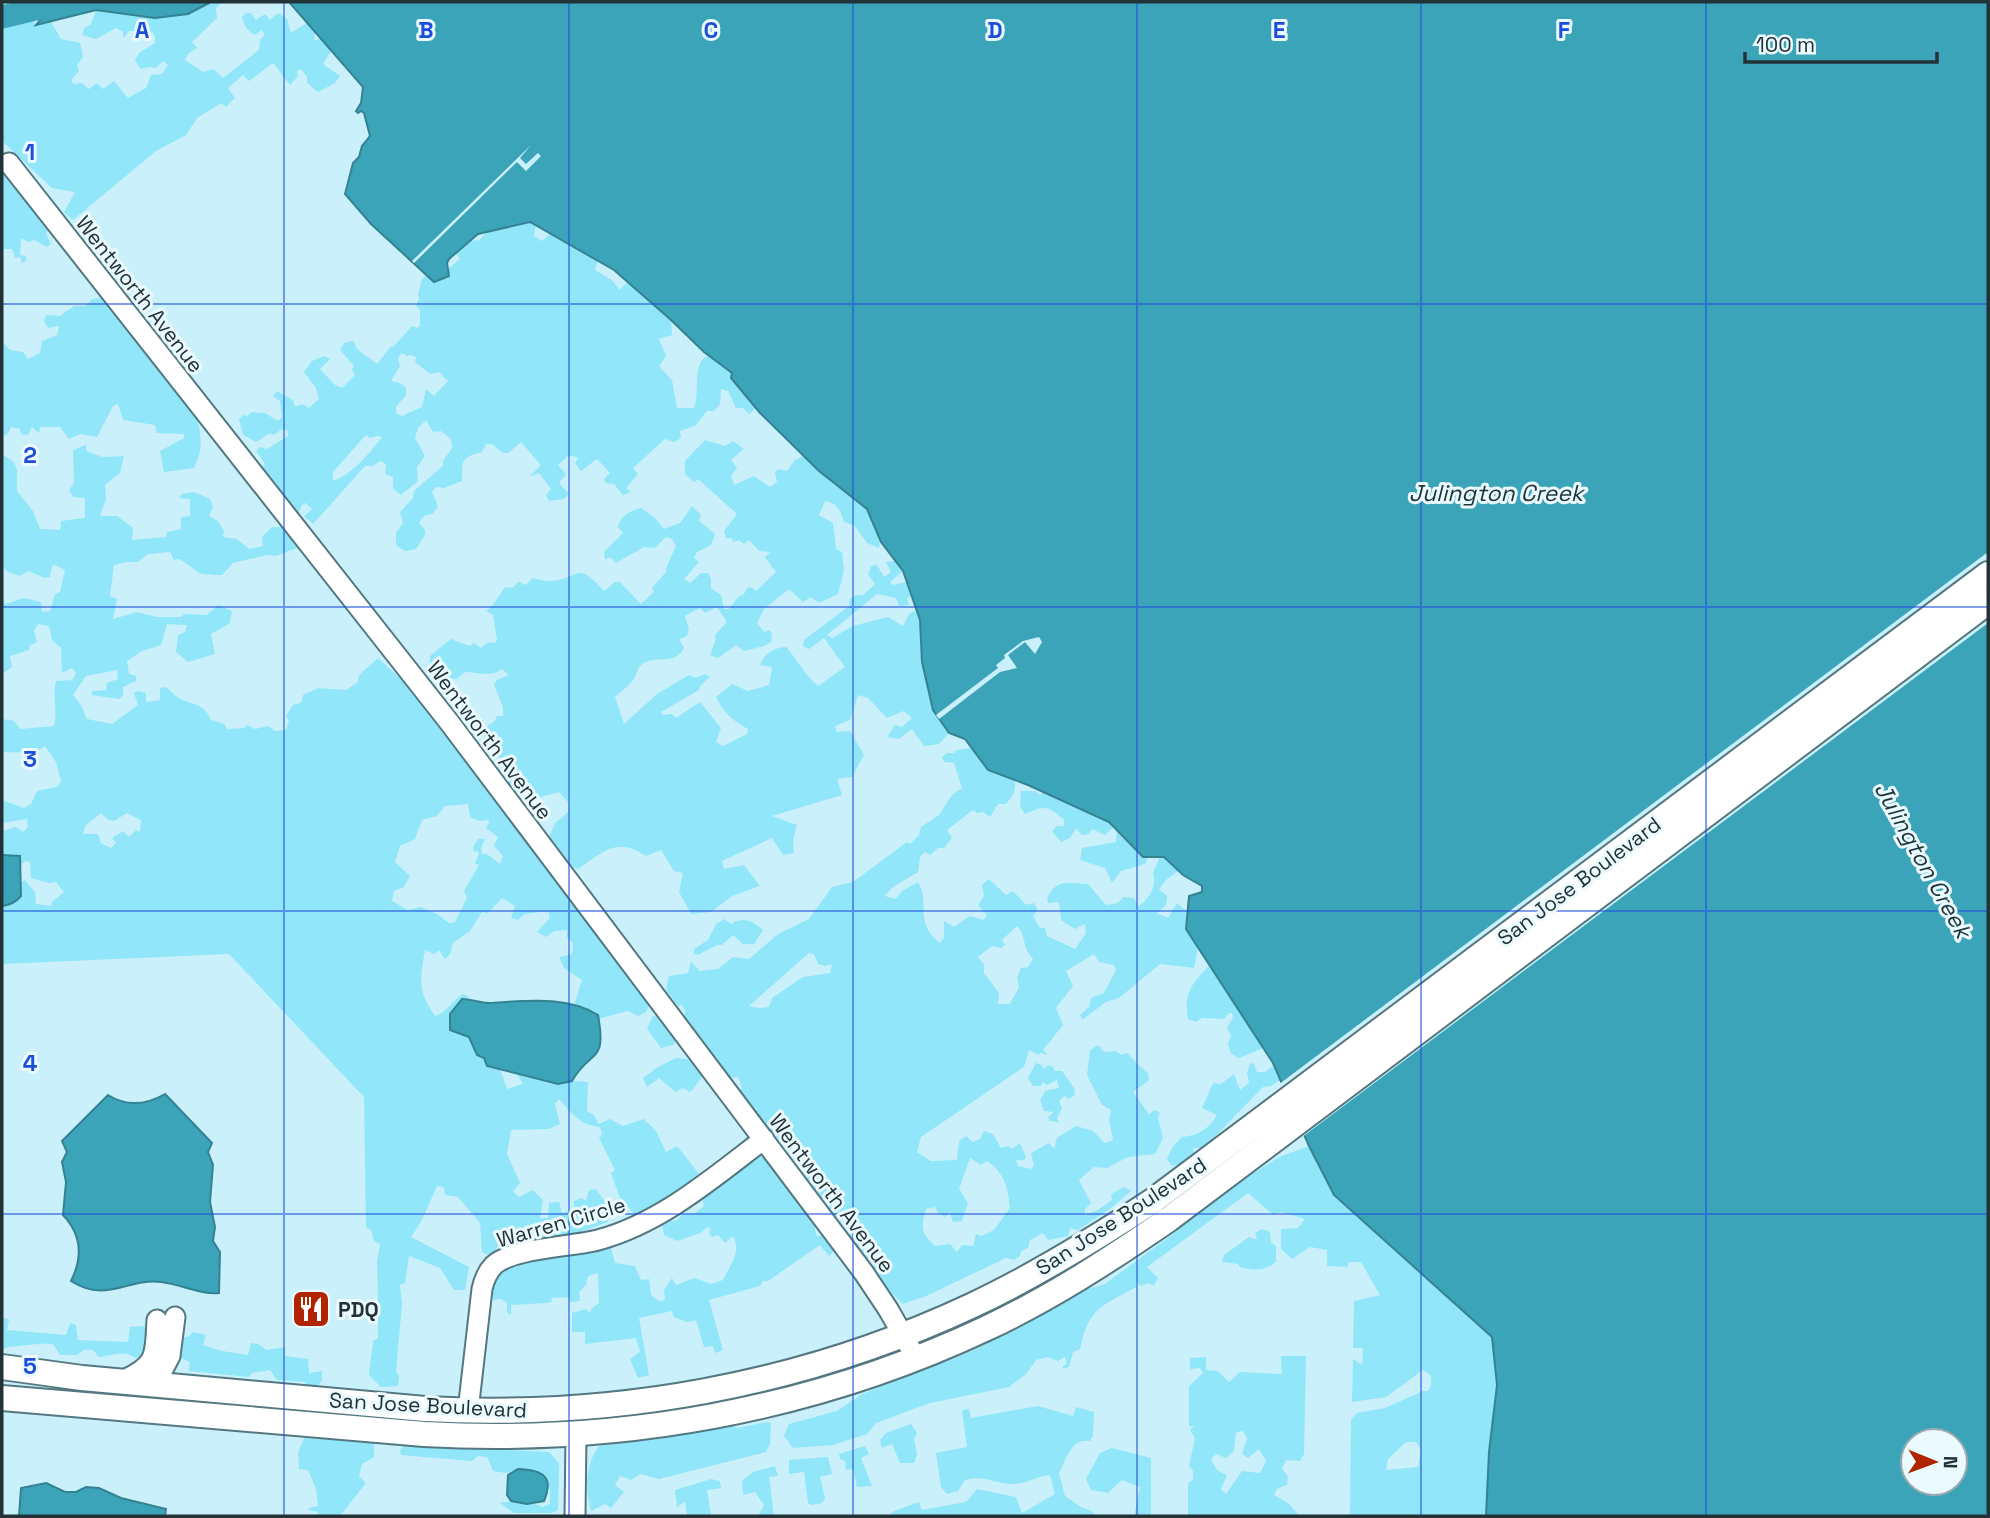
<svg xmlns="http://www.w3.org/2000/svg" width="1990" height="1518" font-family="'Space Grotesk',sans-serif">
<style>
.green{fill:#91e6f9;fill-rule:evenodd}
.water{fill:#3ca4b9;stroke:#348292;stroke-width:2;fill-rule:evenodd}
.pier{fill:#caf1fb}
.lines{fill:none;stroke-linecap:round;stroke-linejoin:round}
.river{stroke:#3ca4b9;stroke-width:23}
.minor-casing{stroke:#547880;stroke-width:23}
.major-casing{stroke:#547880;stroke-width:28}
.minor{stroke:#fff;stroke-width:19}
.major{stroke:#fff;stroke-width:24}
.grid{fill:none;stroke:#1d4ed8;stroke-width:2;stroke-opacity:0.55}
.labels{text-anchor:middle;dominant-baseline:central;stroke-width:6;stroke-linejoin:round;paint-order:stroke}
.street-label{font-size:21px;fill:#233236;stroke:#eafafe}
.poi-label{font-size:21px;font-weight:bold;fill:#233236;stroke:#eafafe;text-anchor:start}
.water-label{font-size:23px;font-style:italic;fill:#1d353a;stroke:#eafafe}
.grid-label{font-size:23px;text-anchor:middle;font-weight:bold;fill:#1d4ed8;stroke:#eafafe;stroke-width:6;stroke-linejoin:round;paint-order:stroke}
</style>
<rect width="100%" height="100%" fill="#caf1fb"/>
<!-- green -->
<path class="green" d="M2,2h21l13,23 15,-3 10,17 19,4 3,14 -6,8 2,6 -8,9 3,4 8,-1 7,6 8,-6 6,6 11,-8 14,17 18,-10 5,-13 11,-1 6,-9 -5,-4 -7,7 -7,-1 -9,2 -5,-9 4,-7 16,-10v-6l-3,-6 -9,6 -4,-6h-10l-6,7v-6l-7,-4 -20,11 -14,-4 2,-7 7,-4 5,-14c30,4 59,11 89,5 15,-3 20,-13 37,-13l-6,6 1,10 -25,24 5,6 -8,5 -4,7 18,12 10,-3 10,9 36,-28 1,-10 5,-6 -4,-4 -5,5c-8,-3 -12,-9 -14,-18l4,-4h5l5,7 9,-6 5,6 8,-7 9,6 4,14 16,-10 8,9 -1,8 8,-1 9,12 -8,13 17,12 -5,7 -17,9 -11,-9v-6l-6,-8 -4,2 1,5 -8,9 -17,-22 -24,18 -6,-6 -15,13 7,10 -9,9 -5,-4 -24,15 -11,17 -30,16 -83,69 -9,-8 11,-20 -23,-4 -50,-47z
M2,165l48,61 -4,8 5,10 -4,3 -13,-7 -5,2 -8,-4 -1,17 5,1 2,4 -5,3 -2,-6 -5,1 -3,-9h-10z
M530,222l6,3 -2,11 8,5 8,-7 48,27 -3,9 18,11 6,9 9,-8 43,38 1,15 -13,4 7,17 -7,10 13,14 5,28h17c7,-16 -4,-47 16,-53l22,18 -1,5 25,30 -7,6 -6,-6h-7l-8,-17 -7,-2 -1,15 -6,7h-7l-12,15 -15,5 1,7 -7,4 -9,-3 -32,29 5,6 -12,14 5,4 -8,3 -9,-11 -8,-1 -2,-4 6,-6 -13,-14 -16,12 -6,-8 3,-5 -9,-3 -11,10 8,9 -7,9 10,11 -5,5 -15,2 -3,-6 5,-6 -12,-16 -9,3 11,-11 -20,-23 -13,11h-5l-11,-9h-6l-4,8c-22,6 -19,7 -20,29l-18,7 -8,-1 -4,5 6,14 -5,8 -8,1 -6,8 6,7v5l-9,14 -11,2 -9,-6v-12l7,-10 -3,-11 13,-14 1,-7 29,-25v-5l9,-13 -1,-9 -10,-8 -8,1 -7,-12 -8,8 -3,10 10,18 -8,11 1,14 -17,14 -8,-6v-12l-8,-3 1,-10 -6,-3 -7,5h-8l-52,58 -9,-8 8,-7 -6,-6 -4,2 -3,7 -5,1 -33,-42 4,-7 -9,-13 4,-4 7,2 21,-13v-5l-6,-2 -8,6 -4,-2 -14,9 -13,-7 -4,-16 4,-4 4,1 5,-4 13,1 13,8 4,-4 -2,-16 -7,-5 4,-5 16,9 2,7 7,-3 7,4 10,-9 -3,-11 -12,-16 8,-11 13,-5 5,3 -10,10 15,16 7,3 13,-13 -3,-5 2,-4 -14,-16 4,-7 9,-2 4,8 20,15 14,-18 2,1 19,-21 5,2 3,-2v-16l-4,-4 3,-8 -1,-4 4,-15 4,-4 8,7 15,-6 -1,-7 12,-10 -4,-6 15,-12 8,-1 7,-7zM402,353l5,3 3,-1 6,2 -1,5 15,12 9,-2 9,9 -14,15 -8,-7 -4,18 -20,9 -6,-3v-6l10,-12v-7l-6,-5 -9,-2 9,-15 -2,-8zM366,435l4,3 7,-2 5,1c-11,15 -31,38 -49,44v-9z
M106,298l90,115c5,21 8,35 -2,55l-30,4 -4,-21 24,-13v-4l-27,-1 -2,-8 -32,-5 -5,-16 -5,2 -16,31 -17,-3 -11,5 -9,-12h-20l-1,6 -7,-6 -4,8 -7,-1 -1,-5 -9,-2 -3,7 -6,3v-96l8,9 13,2 5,7 12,-6 2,-12 15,-6 2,-9 -11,2 -4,-6 2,-7 14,1 14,-10h11l7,-7z
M705,440l20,6 8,-5 11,8 -13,11 6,8 -6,8 3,9 20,-9 16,11 7,-5 -2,-10 3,-3 9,2 8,-11 8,-4c19,18 42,32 62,50 8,8 17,32 14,42l-12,-5 -13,-18 -10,-3c-4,-12 -6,-19 -19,-21l-6,14 14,8 3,26 6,3 2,19 -6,23 -19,9 -8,-6 -8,5 -14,-13 -25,20 -7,14 7,9 5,-2 3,3 -1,9 -7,4 -20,5 -8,-6 -18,13 -8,-3 6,-16 -1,-4 12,-13 -10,-15 -12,6 -5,-5 -15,8 4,13 -2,7 -8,3 5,9c-10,18 -26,7 -40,15 -7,4 -6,8 -9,14 -4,8 -14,14 -20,20l9,27 33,-30 32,-19 7,3 9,-4 5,3 -10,9 -1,4 -38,22 2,3 9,-1 4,4 24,-16 21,26 -5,14 7,4 24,-12 1,-5c-15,-8 -25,-17 -32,-32l16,-13 16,7 21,-6 3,-18 -12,-2c3,-11 16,-18 26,-18 12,13 18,27 32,39l27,-19 -21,-29 -15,11 -6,-3 1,-6 45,-34 1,-7 6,-4h7l12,-11 -7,-10 3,-8 6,-1 7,12 7,-5 -5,-10 9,-1 8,10 -13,11 2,3 15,-3 5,14 -5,2 2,7 -10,1 -3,-8 -19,-4 -50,41 5,3 21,-12 35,-9 15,9 6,-12 7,-4 4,14 2,38 11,48 16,23 -10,11 -15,2 -12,-17 -13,10 -12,-2 8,-12 7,2 10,-9 -9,-7 -16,7 -19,-20 -10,-3 -8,25 -15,6 2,6 13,-1 14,24 -12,22 -15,2 5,16 -70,21 25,9 -4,16 1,12 -11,2 -11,-17 -50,23 2,8 20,-4 16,21 -28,10 -21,16 -20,2 -12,-22 4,-19 -9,-2 -13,-21 -15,6c-29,-20 -43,-4 -68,13l-14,-4 -17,-23 8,-19 13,-11 1,-9 -10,-11 -25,7 -26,-11 4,-26 -12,-3 -18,-26 2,-5 10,-6 3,-6h6v-9l-9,-22 3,-5 12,-5 -7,-6c-14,9 -22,3 -37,3l-8,7 -8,-1 -3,-4 -8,9 -8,-13v-14l21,-17 19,7 4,-3 7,5 7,-6 7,1 2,-3 -4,-25 -7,-4 7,-6 12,-18 8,1 5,-6 8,3 7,-7c5,1 12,3 17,3 31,-2 25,-22 54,10l11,-9h5l21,22 13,-12 -2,-4 14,-16v-4l10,-22 -4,-7 -6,-2 -11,11 -11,-1 -28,16 -6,-6 -5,3 -1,-8 19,-19 -5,-6c3,-12 12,-16 23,-19l13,9 10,12 16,-6 12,-17 9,9 -2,6 16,13 -4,11 -14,7 -3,6 5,4 -15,17 6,4 11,-10h7l3,6v9l10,7 3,14h5l9,-12 6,-3 3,-6 5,-1 4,4 20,-19 -11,-15 5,-5 -11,-1 -10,-11 -5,4 -5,-4 -5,2 -3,-4h-5l-2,-7 13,-17 -39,-35 -4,3 -9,-8v-13z
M86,445v6l17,6 21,-1 -4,17 -15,12 1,14 -6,17h17l16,12 -1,12 34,-3 1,-5 14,-3v-12l9,-1v-17l-11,-1 3,-4 12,-2 16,7 3,8 -4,9 9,5 6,10 -1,6 14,2 12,10 14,-3 -1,-9 10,-10h15l7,8 3,13 -21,8 -9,-1 -34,8 -11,12c-31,0 -20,-3 -43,-16l-5,1 -4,-8 -22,2 -10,8h-12l-12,3 -4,31 7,3 -4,20 24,-7 20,5h24l3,-3 23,1 11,-10 14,6 -2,12 -19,11 4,20 -27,8 -12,-10 2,-17 7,-3 2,-7 -20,-1 -6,21 -19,6 -15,10 2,13 7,2v5l-13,6v8l-3,4 -29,-4 2,-4 13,-1 1,-7 11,-4 -1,-9 -31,6 -13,19 8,10 6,14 25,5 26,-19 -4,-12 4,-2 8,2v9l14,-2v-12l6,-1c6,5 12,12 19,14 14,5 19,4 26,19l13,4 3,5 17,-1 3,-3 8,4 13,-3 7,5 11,-1 3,-10 -3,-4 7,-11 8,-2 2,-8 15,-7 28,2 12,-8 1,-7 19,-17 38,35 234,309 -4,10 -8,4 -10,-5 -30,8 -1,-4 -13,-8 -10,-2 8,-25 -18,-12 -5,-11 13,-3 1,-11 -6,-6v-7l-13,1 -8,6 -9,-5 13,-14 -2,-7 -23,3 -7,6 -7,-2 4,-12 -13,-8 -14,15 -6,-1 -12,19 -17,12 -3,11 -5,5 -6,-9 -5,4 -9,-4c-5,31 -8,39 10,66 12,-3 17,-16 28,-22l5,2 -1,3h-5l7,38 8,18 7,3 3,8 13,3 7,20 16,-5 -6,-10 41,10 14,-3 16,1 -1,29 6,3 6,10 11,-5 13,7 21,-7 12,12 10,21 11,-6 23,29 -63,42 -17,-19 -9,-25 4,-3 -16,-32 3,-4 -2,-7c-20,-2 -28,-13 -41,-28l-4,5 5,20 -12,5 -37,1 -4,24 13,29 -7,8 6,6 14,-7 10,10 -3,18h8l1,-15 10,-1 3,11 12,-4v-8l8,-3 4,3 3,-11 7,-1 14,20 -2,13c-34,12 -72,28 -108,20l-8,15 -10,-5 -2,-29 -22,-26 -13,-2 -1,-8 -7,-1 -15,34 -11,17 58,30 -4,23h-11l-14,-22 -31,-12 -4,27 -5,2 2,19 -6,68 3,3 -1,11 -17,1 -12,-12 4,-34 5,-3v-25l-5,-6 5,-5 -1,-41 3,-17 -6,-3 -3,-11 -5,-3 -2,-130 -135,-143 -227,10v-58l15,-5 4,-5v-14l4,-2 10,12 1,12 15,2 1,-4 12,-10 -8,-10 -7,1 -18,-5 -1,-16 -5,-1 -5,5v-10l-18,-1v-24l14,-4 7,5 5,-5 -1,-8 -25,4v-23l22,8 7,-4 6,-13 19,-4 5,-5 -5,-20 -11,-16 -10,7 -33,-1v-33l12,2 6,8 34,-3c4,-17 -2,-28 2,-45l16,-1 4,-7 -4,-5 -10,5 -1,-25 -9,-8 -3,-14 -11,-2 -4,7 3,11 -7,3 -1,5 -19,6 2,11 -10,7v-80l3,10 19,-6 17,4 1,10 8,-1 5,-17 5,-2 5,-22 -10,-5 -3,1 -2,11 -5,1 -17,-7 -8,5 -14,-5 -4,-5v-112l12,8 3,8v21l16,20 7,18 20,1 1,-9 24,-3v-20l-12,-1 -4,-7 5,-7 -1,-33zM468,804l2,13 9,4 9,-1 1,3 -3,5 12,9 -4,9 9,10 -3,8 -13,-10h-5l-1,-6 4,-9h-7l-5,8 1,5 3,-1 2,3 -4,9 4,2 -15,26 3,7 -12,24 -6,1 -12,-9 -16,-7 -13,3 -16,-9 2,-10 10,-4 6,-11 -15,-14 5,-16 15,-7 7,-19 15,-4 8,-10zM101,813l7,7 6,1 13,-8 14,7 -1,12 -4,-2 -7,7 -6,-6 -11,7 4,5 -5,5 -10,-5 -3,-9h-15l2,-8z
M971,748l17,22 26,10c3,10 -1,16 -8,24h-8l-8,13 -7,-5 -6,1 -4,-3 -26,20 5,8 -8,10h-6l-8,7 -5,-3 -5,5 -2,15 -25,15 -8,9 11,3 6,-8 16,-9c13,22 -5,40 22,61l4,-6v-16l10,6 16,-11 14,4 3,-5 -9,-10 6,-9 -2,-11 7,-6 17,16 7,-4 13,14 8,-2 4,7 -5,6 7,12h5l2,8 28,13 11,-16 -1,-9 -10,5 -14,-9 -2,-18 -11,1 -1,-5c10,-20 21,-15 41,-14l18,21 12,-2 5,-6 11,1 5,8c10,-7 18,-20 14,-33l7,-16h4l14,14 -12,9 -7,9 8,7 -1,9 -9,8 11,5 9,-15 10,9 -1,17 12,19 -4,20 -34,-4 -41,34 -13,4 -24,18 -2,-5 9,-8 2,-9 13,-5 12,-23 -2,-5 -15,-3 -5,-8 -28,17 7,15 -17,22 7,17 -20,25 5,5 -7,-2 -3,2 -9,-5 -5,17 -103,70 -4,15 14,9 26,-1 2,-19 7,-5 7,6 7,-3 4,-8 9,3 8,14 7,-2 4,3 8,-6 6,14 -2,3h-8l2,6 13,3 3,-4 -3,-12 18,-10 4,5 2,-2 2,-8 19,-12 17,5 12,12 8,-3 -4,-21 2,-9 -9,-5 -15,-30 3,-25 8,-5 7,7 11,-1 5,4 6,-2 21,21 1,6 -16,12 16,22 6,-4 5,3 -2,5 5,20 -8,16 -27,3 -21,11 -13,-1 -15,13 12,23 -6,6v6l13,-5 14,-10 -1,-6 13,-7 7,4 -20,17 -33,22 -8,-2 -2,8 -20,4 -5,-7 -13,7 -2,8 -7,3 -1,5 -6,4 -8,-2 -80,38 -23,8 -23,-22 1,-5 -35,-43 2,-13 -4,-6 -9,3 -32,-40 3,-19 -9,-8h-7l-33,-35 -1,-7 -16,-15 2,-7 -4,-10 -12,1 -42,-53 1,-14 -3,-6 -4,1 -12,-16 3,-14 19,-3 3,-12 8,10 19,-2 15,-12 16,2 29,-25 31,-15 23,-32 21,-5 54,-40 3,2 9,-9 2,-8 18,-12 13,-20 10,-7 -8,-25 -10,-1 -2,-5 5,-4h7l3,-3zM1017,926c10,10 4,20 16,33l-5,8 -7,1 -4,10 2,9 -9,17h-12l1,-11 -15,-20v-8l-6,-8 14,-11 9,2 4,-3 -3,-5zM809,953l5,1 4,10 7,2 7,-2 -2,9 -27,4 -31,21 -3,9 -11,1 -9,-2zM970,1158l11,7 6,-4c18,12 21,27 23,47l-16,22 -13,6 -5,-2 -3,12 -11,-1 -5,7 -7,-8 -15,2c-15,-14 -14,-18 -9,-37l9,-2 3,6 7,4 5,-5 3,10 9,-1 6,-18 -9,-14z
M1021,791h14l5,4 4,-3 65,30 5,5 -9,8 -13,-6 -3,5 -7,1 -6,-7 -6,10 -9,4 -9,-11 5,-5h7v-7c-4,-1 -6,-5 -10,-7 -9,-8 -19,-2 -29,2l-5,-8z
M1117,830l26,27h5l-3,7 -24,7 -9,12 -7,-15 -25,-8 2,-12 34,-6z
M724,919l7,5c12,-8 22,-3 32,6l-9,14h-11l-10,-9 -11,10h-5l-19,10 -4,-1v-5l14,-9 8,-16z
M1210,965l53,83 -24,10 -8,-4 -3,-10 3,-9 -4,-7 6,-11 -1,-4h-3l-5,6 -22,-1 -6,4 -8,-3c-5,-26 4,-36 22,-54z
M653,1016l11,2 14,20 -5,7 -12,3 -14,-19z
M676,1058l17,2 12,14c-7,6 -8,12 -15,18l-7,-4 -8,4 -16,-14 -12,9 -4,-9 15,-11z
M1036,1063l6,2 2,4 4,-4 5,2 2,4h7l12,17 1,7 -6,4 -5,-3 -5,5 3,7 -5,10 2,4 -9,-1 -2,-4 6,-5 -10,-1 -4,-11 5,-9 14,-3 -2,-8 -10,5 -4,-3 -2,4h-8l-5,-8z
M1250,1063l4,1 3,8h8l8,-6 7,14 -9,6 -8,1 -59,61h-11l1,6 -10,9 -12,3 -5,-7 6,-13 9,-9c16,-1 28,-9 35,-22l-15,-7 11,-25 8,1 13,-10 6,16 9,-7 -2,-10z
M1309,1146l25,49 158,142 5,48 -8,67 -3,64h-136l1,-97 6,-6 28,-5 38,-17h5l3,-6v-9l-8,-6 -37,27 -34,5 1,-43 9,6 1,-17h-10l1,-47 26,-6 -19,-33h-12l-2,5 -20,-1v-16l-17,-3 -18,12 -11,-10v-20l17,-1 7,-9 -24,-7 -8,3 -25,-22 -101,74 11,11 -4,8 -5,-3 -9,3 -3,-5 -1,6c-35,20 -47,20 -56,62l-7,3 -4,15 -6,2v-3l4,-2 -2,-7 -7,4 -11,-4 -11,3 -10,14 -17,13 -79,16 -54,20 -9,11 -34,11 -40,3 -9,-12 5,-12 48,-13 25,-17 108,-42 56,-28 48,-31 31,-9 68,-50 38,-34h6l3,-6 20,-17 6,1 33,-21zM1406,1442h10l5,8 -3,17 -32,3 2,-11z
M759,1150l30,33v9h4l6,7 -1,5c4,6 15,11 16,15 3,7 -1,10 3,17h12l5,7 -1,9 -4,4 -9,-11 -52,36h-5l-3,5 -51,14 14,50 -8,3 -2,-7 -9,1 -8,-27 -9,2 -13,-5 -2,-6 -33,7 10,57 -11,3 -8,-19 10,-7 -4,-14 -51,6v-12h-13v-19l14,-4 4,4 1,-4 8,-6 -1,-30 -10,3 -2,9 -7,7 1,9 -10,1 -1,-5 -17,1 -1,4 -5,1 -35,2v10l-4,-3v-9l-6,-4 -7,1 -6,-8 10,-20h6l3,-8 12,-5 44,-2 47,-13 5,19 20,3 6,14 8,-1 2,16 8,6 6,-1 -1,-10 8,-12 4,7 18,-7 17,6 12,-4c7,-15 19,-28 10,-44l-8,7 -7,-8 -6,2 -3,-4 2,-4 -3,-2 -8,6 -23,8 -13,-6 -2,-11 3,-4 11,1 7,-7 12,-1 9,-7 -3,-13z
M1262,1229l8,3 1,11 5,3v16c-12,10 -23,8 -36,5l-2,-3 -16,-2 2,-7 25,-18 8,3 -2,-7z
M2,1318l7,1 -2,11 59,5 4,-12 6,2 2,15 50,2 2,-15 14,-1 7,8 -3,22 -13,2c-10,-9 -24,-2 -36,-1l-6,-7h-9l-7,5h-17l-7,-11c-17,-1 -29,2 -45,3l-3,2 -3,-1z
M193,1332l13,3 -3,10 19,6 26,4 3,-12 7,1 9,6 18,-3v9l23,3 1,14 13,-2v9l-4,6h-11l-2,-4 -28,-2 -7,-10 -18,3 -3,4 -60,-6 1,-9 -14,-6 5,-19h7z
M1281,1356h25l-2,98 -4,7 -14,-1 -4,8 6,9 -1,8 -10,4 -3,6 14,8 12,13h-112v-33l5,-3v-9l-4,-5 6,-28 -5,-8 4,-4h-5v-40l14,-13 -3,-5 -10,1v-11l16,-1v13l12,1 11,11 11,-10 42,2zM1243,1431l4,7 -5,16 6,4 11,-9 7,12 -6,12 -18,-2 -16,23 -5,-5 6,-14 -10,-5 -6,-11 5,-5 10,4 8,-7 2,-19z
M1038,1406l35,10 3,-9 18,5 -1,24 -3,5c-19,-3 -23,17 -31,32l6,23 16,11 12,5 1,4h-206l6,-5 25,-9 3,8 44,-8 11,-13 39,8 6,16 33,-19 -5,-19c-12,1 -23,8 -34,9 -20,1 -31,-10 -51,-4l-7,11 -11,3 -6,-7 -5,-34 31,-6 -5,-37 7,-1 2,9z
M767,1422l4,1 -1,21 -4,8 -107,27 -19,-5 -9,6 -11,-4 -5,9 9,7 -13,16 -6,-4 -14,7c-6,-23 -6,-49 10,-67l60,-6 70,-15 6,5z
M911,1424l6,9 -3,6 3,15 -3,9h-14l-8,-19 -10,4 -2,-8 6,-7z
M304,1438l70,4v15l-12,7 -3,12 7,7 -26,33h-22v-4l-10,-2 1,-2 9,-2 -2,-17 -8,-19 -9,-1 -1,-16z
M404,1444l145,8 10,11 -1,47 -6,3h-38l-14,-10c10,-2 36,-1 42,4l8,-3v-15l-5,-14 -27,-6 -12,4 -13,-2 -6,-14 -9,-1 -6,5 -71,-6 -1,-4z
M865,1446l4,8 -8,4 11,28 -15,1 -4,-18 -7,1 -1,-9 -5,-2 -1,-5z
M1112,1448l39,10v58h-17l6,-29 -18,-7 -14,13 -17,-3 -5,-11 14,-26z
M828,1457l4,17 -12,3 5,21 -3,5 -10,2 -4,-2 -4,-31 -15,2v-14z
M775,1466l3,10 -9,1 5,39h-16l6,-11 -9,-13 -12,3 -1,-14 11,-9z
M711,1479l9,2 1,7 -14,2 4,26h-24l-2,-15 -8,6 -2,-17z"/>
<!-- water -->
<path class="water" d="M55,2h156l-23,12 -33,4 -59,-8 -60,15z
M289,2h1699v1514h-502l3,-64 8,-67 -5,-48 -158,-142 -25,-49 -36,-83 -87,-134 3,-33 13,-4v-6l-19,-11 -19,-18h-21l-34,-35 -81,-37 -40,-15 -23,-31 -16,-6 -16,-23 -11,-48 -2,-42 -17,-49 -22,-29 -14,-33 -48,-38 -59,-58 -29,-35 1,-5 -28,-21 -33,-32 -57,-50 -84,-48 -52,12 -29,25 -2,4 2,13 -15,6 -63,-58 -26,-30 8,-31 6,-6 3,-11 8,-10 -6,-23 -3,-2 -3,2 -2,-2 5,-8 2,-16zM1913,1441h42v42h-42z
M2,855l18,1 1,40c-5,6 -11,9 -19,10z
M462,999c9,0 18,4 27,4 35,-2 78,-8 109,12 9,50 -7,33 -26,66l-14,3 -71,-18 -3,-8 -7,-3 -8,-18 -19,-7v-16z
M165,1094l47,49 -4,9 5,13 -3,37 5,25 -2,14 7,11 -1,41c-18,2 -39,-9 -58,-11 -35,-4 -54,22 -90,-1 12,-24 11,-46 -8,-66l3,-33 -4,-20 5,-10 -5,-11 46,-46c19,12 38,10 57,-1z
M518,1469c23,1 37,6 26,32l-17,3 -16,-3 -4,-6 1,-20z
M46,1483l19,9h11l10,-5 13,1 22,10 45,11 -1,7h-146l2,-28z"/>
<!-- pier -->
<path class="pier" d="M531,145l-11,13 6,6 12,-11 3,3 -15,15 -9,-9 -103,101 -2,-2z
M1988,552v71l-687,515 -23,-53z
M1039,637l3,5 -7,12 -10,-12 -17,13 9,13 -17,4 -61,47 -3,-4 62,-47 -2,-3 9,-7 -1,-3 19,-14z"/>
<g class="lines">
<!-- river -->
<path class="river" d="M2,17l50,-12"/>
<defs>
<path id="minor" d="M9,163l440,559 415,551 24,36 28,49
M124,1380c34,-16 31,-25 33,-60
M156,1383l14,-27 5,-39
M468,1411l14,-122c2,-9 5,-17 12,-24 19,-17 77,-18 104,-25 63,-17 115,-62 166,-101
M575,1516l1,-81"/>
<path id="major" d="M2,1367l80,11 343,31c188,10 375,-23 546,-103 64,-30 124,-67 183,-106l834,-626
M2,1398l422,36c194,11 387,-23 563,-106 64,-30 124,-69 182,-109l819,-617"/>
</defs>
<!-- minor casing -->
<use href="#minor" class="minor-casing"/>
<!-- major casing -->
<use href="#major" class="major-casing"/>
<!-- minor -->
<use href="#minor" class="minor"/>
<!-- major -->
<use href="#major" class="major"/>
</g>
<!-- grid -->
<path class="grid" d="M284,2v1514M569,2v1514M853,2v1514M1137,2v1514M1421,2v1514M1706,2v1514M2,304h1986M2,607h1986M2,911h1986M2,1214h1986"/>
<!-- icons -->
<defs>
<symbol id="restaurant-square" viewBox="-11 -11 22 22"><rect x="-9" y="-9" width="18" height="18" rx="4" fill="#b02500" stroke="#eafafe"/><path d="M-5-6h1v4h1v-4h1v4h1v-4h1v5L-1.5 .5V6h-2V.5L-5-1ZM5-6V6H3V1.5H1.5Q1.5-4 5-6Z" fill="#fff"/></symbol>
</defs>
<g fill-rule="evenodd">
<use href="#restaurant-square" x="289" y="1287" width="44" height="44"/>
</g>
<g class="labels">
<!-- street labels -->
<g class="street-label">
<text transform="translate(140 294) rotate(52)">Wentworth Avenue</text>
<text transform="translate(490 740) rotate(53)">Wentworth Avenue</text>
<text transform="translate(1579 881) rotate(-37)">San Jose Boulevard</text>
<text transform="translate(832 1193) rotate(53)">Wentworth Avenue</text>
<text transform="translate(1121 1216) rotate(-33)">San Jose Boulevard</text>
<text transform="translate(561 1222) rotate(-16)">Warren Circle</text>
<text transform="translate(428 1405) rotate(3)">San Jose Boulevard</text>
</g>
<!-- poi labels -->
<g class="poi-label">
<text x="338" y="1309">PDQ</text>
</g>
<!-- water labels -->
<g class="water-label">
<text x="1496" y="493">Julington Creek</text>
<text transform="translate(1923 860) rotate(61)">Julington Creek</text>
</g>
</g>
<g class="grid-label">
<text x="142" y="38">A</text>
<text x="426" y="38">B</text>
<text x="711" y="38">C</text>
<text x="995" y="38">D</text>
<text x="1279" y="38">E</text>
<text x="1564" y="38">F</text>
<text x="30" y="160">1</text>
<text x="30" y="463">2</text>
<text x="30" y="767">3</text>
<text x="30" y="1071">4</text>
<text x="30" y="1374">5</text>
</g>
<!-- border -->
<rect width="1990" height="1518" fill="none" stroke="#233236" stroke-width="7"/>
<!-- north arrow -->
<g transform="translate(1934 1462) rotate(91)"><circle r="33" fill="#eafafe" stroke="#9aaaae" stroke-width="2"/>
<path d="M0-5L12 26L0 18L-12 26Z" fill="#b02500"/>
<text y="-10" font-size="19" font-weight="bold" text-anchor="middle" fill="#233236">N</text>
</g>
<!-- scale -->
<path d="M1745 52v10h192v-10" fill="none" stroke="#233236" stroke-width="3.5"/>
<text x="1756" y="52" font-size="21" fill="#233236" stroke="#eafafe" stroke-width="5" paint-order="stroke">100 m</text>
</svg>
